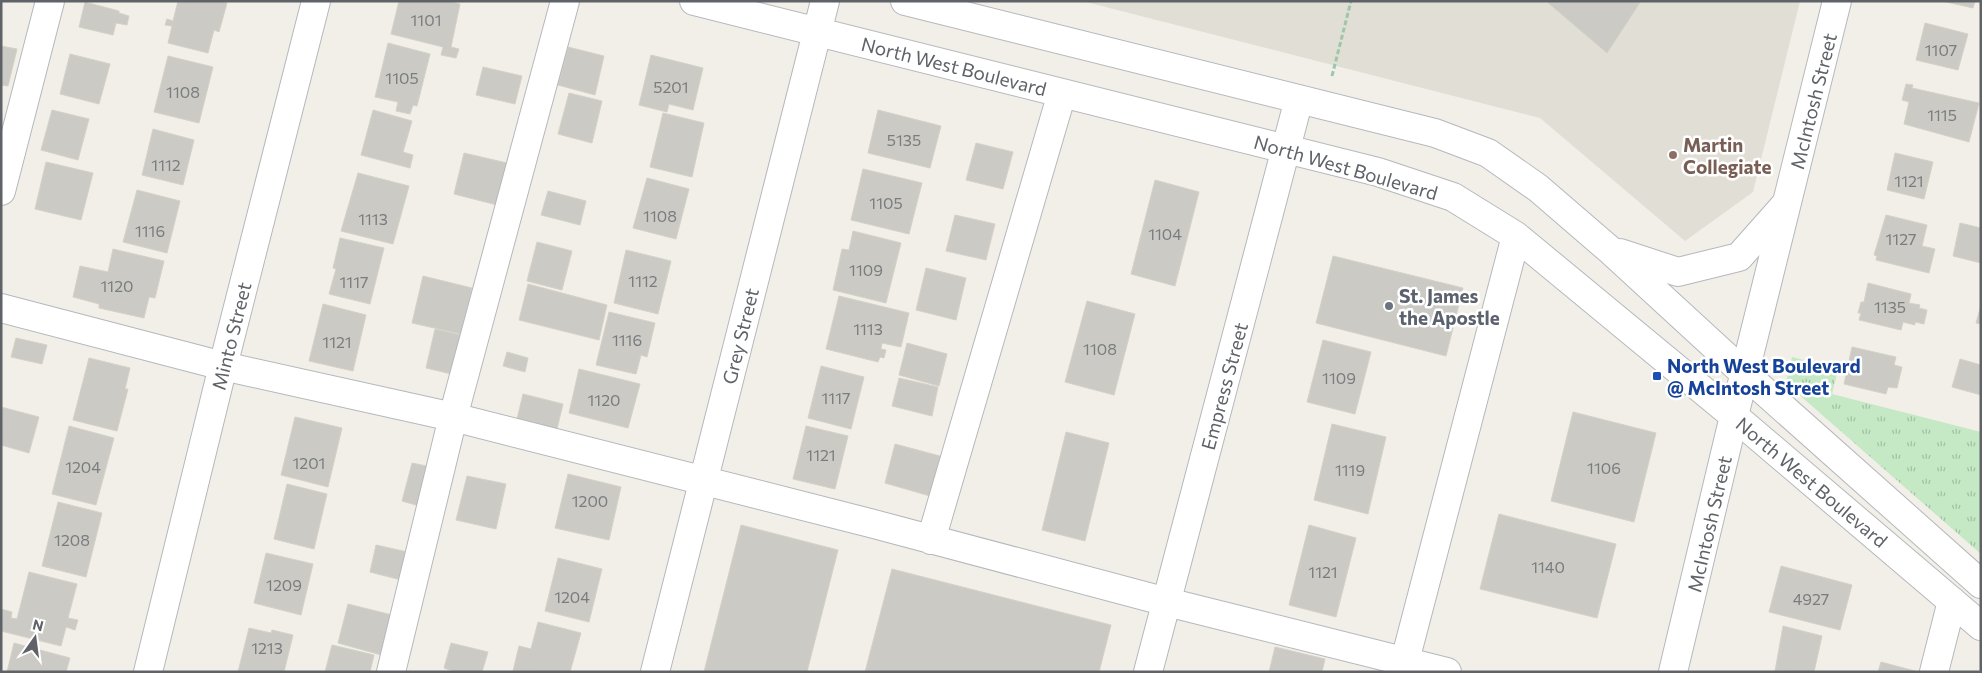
<svg xmlns="http://www.w3.org/2000/svg" width="1982" height="673" font-family="Commissioner,sans-serif">
<style>
.education{fill:#e1ded6}
.grass{fill:url(#grass-tufts)}
.building{fill:#cccac5;stroke:#d6d1c6}
.lines{fill:none;stroke-linecap:round;stroke-linejoin:round}
.minor-casing{stroke:#b5b8bc;stroke-width:30}
.path{stroke:#9cc7a9;stroke-width:3;stroke-dasharray:5 2.5;stroke-linecap:butt}
.minor{stroke:#fff;stroke-width:28}
.education-dot{fill:#8d6e63;stroke:#fff;stroke-width:2}
.worship-dot{fill:#6b7280;stroke:#fff;stroke-width:2}
.transit-dot{fill:#1a4fb4;stroke:#fff;stroke-width:2}
.labels{text-anchor:middle;dominant-baseline:central;stroke-width:5;stroke-linejoin:round;paint-order:stroke}
.number-label{font-size:16px;fill:#7a7d7f}
.street-label{font-size:19px;fill:#5f6368;stroke:#fff}
.education-label{font-size:19px;font-weight:bold;fill:#785e54;stroke:#fff;text-anchor:start}
.worship-label{font-size:19px;font-weight:bold;fill:#5b616d;stroke:#fff;text-anchor:start}
.transit-label{font-size:19px;font-weight:bold;fill:#164399;stroke:#fff;text-anchor:start}
</style>
<defs>
<pattern id="grass-tufts" width="24" height="20" patternUnits="userSpaceOnUse" patternTransform="scale(1.25)"><rect width="24" height="20" fill="#c5e8c5"/><path d="M3 7l-1-3M5 7V3M7 7l1-3M15 17l-1-3M17 17v-4M19 17l1-3" fill="none" stroke="#a3c0a4"/></pattern>
</defs>
<rect width="100%" height="100%" fill="#f1efe8"/>
<!-- education -->
<path class="education" d="M1082,1h718l-47,191 -68,49 -145,-123z"/>
<!-- grass -->
<path class="grass" d="M1792,357l46,12 -6,25 149,38v122l-193,-169 -2,-3z"/>
<!-- building -->
<path class="building" d="M178,1h42l7,2 -8,29 -5,-2 -6,23 -40,-10 4,-17 -7,-1 2,-6 6,2z
M399,1h50l11,3 -9,43 8,2 -3,9 -15,-3 2,-8 -52,-13z
M1546,1h95l-34,52z
M1942,1h33l-2,7z
M85,2l34,9v2l10,3 -2,9 -11,-2 -3,12 -34,-8z
M1925,23l43,11 -10,36 -42,-10z
M388,43l42,11 -13,52 -4,-1 -3,9 -14,-3 2,-9 -23,-5z
M1,46l16,3 -9,37 -7,-1z
M568,47l36,9 -9,39 -37,-10z
M70,54l40,10 -11,40 -39,-10z
M651,55l52,13 -10,42 -24,-6 -2,8 -28,-7z
M168,56l45,11 -14,56 -45,-11z
M483,67l39,9 -7,28 -39,-9z
M1906,84l7,1 -1,3 67,15 -10,39 -65,-18 5,-22 -7,-2z
M569,93l33,8 -10,42 -34,-9z
M52,110l37,9 -11,41 -37,-10z
M373,110l39,11 -9,31 10,3 -3,13 -49,-13z
M878,110l63,16 -11,42 -62,-15z
M663,113l41,10 -12,54 -42,-10z
M153,129l41,11 -11,45 -41,-10z
M976,143l37,9 -10,37 -37,-9z
M464,153l43,10 -10,42 -43,-11z
M1895,153l38,9 -9,37 -37,-9z
M46,162l47,11 -12,47 -46,-11z
M863,169l59,14 -13,51 -58,-14z
M358,173l51,13 -16,58 -52,-13z
M647,178l42,11 -13,50 -43,-11z
M1155,180l44,12 -24,94 -44,-12z
M137,190l43,11 -13,52 -44,-11z
M548,191l38,10 -6,24 -39,-10z
M955,215l40,9 -9,36 -40,-9z
M1886,215l41,10 -5,21 13,3 -6,24 -53,-13 1,-4 -3,-1z
M1960,223l21,5v35l-28,-7z
M853,231l48,12 -15,60 -53,-13 9,-41 7,1z
M340,238l44,10 -14,56 -41,-10 7,-25 -3,-1z
M537,242l35,9 -10,39 -35,-9z
M113,249l51,12 -9,37 -6,-1 -5,21 -45,-10v-4l-26,-7 7,-31 28,6z
M626,250l45,11 -13,53 -44,-11z
M1333,256l130,32 -17,68 -130,-33z
M926,268l40,10 -10,42 -40,-10z
M423,276l49,12 -11,46 -49,-11z
M1868,283l43,11 -2,9 11,2 -1,3 8,2 -3,14 -9,-2v3l-12,-3 -2,8 -42,-10 2,-7h-3l3,-11h3z
M528,284l79,21 -8,35 -80,-20z
M839,296l70,17 -8,34 -19,-4 -1,6 5,1 -2,8 -4,-1 -2,5 -52,-13z
M1087,301l48,13 -21,81 -49,-13z
M323,304l43,11 -13,56 -44,-10z
M1981,305v19l-5,-1z
M609,312l46,11 -8,34 -6,-2 -5,19 -40,-9z
M435,329l35,8 -10,39 -34,-8z
M16,338l31,7 -5,19 -31,-7z
M1323,340l48,12 -16,62 -48,-12z
M907,343l40,11 -8,32 -40,-11z
M1852,347l44,10 -2,8 8,2 -5,21 -9,-1 -2,7 -42,-10z
M507,352l21,6 -3,14 -22,-6z
M89,358l41,10 -5,21h3l-11,42 -44,-11z
M1960,359l21,6v30l-29,-8z
M821,366l43,11 -13,52 -43,-11z
M579,369l61,15 -12,44 -59,-15z
M899,378l39,9 -6,29 -40,-10z
M523,394l40,10 -6,25 -40,-10z
M1,407l38,10 -10,36 -28,-8z
M1573,412l83,21 -22,89 -83,-21z
M295,417l47,11 -14,59 -47,-12z
M1332,424l54,13 -18,77 -54,-14z
M69,426l45,12 -18,67 -44,-11z
M806,426l42,10 -13,53 -42,-10z
M1066,432l43,11 -24,98 -43,-11z
M895,444l45,12 -10,40 -45,-13z
M412,463l24,5 -10,40 -24,-7z
M568,474l53,13 -12,53 -54,-12z
M467,476l39,8 -10,45 -40,-9z
M287,484l40,10 -13,55 -40,-10z
M58,502l44,11 -16,64 -44,-11z
M1499,514l117,30 -19,74 -117,-29z
M741,525l97,25 -31,122h-103z
M1309,525l47,13 -20,79 -47,-12z
M376,545l36,8 -7,28 -35,-9z
M266,553l47,11 -12,51 -47,-12z
M558,558l44,11 -13,53 -44,-11z
M1781,566l71,19 -12,45 -71,-18z
M892,569l219,56 -12,47h-234z
M29,572l48,12 -9,34 10,2 -3,10 -9,-3 -5,19 -60,-15v-22l11,3 -1,6 6,1z
M348,604l48,12 -11,40 -47,-13z
M538,622l43,11 -11,39 -57,-1 6,-25 12,3z
M1783,626l39,10 -8,36 -39,-1z
M249,628l22,5 1,-3 21,5 -9,37h-46z
M14,643l56,15 -4,14h-59z
M451,643l37,9 -6,20h-27l-11,-4z
M332,645l42,10 -4,17h-45z
M1275,647l50,12 -3,13h-53z
M1881,662l34,9v1h-37z"/>
<g class="lines">
<defs>
<path id="minor" d="M694,1l684,171 75,25 63,39 218,180 247,210
M905,1l530,132 53,20 50,35 72,62 135,124 236,210
M1,191l49,-190
M1620,253l58,19 61,-15 47,-53
M1,308l222,58 230,51 417,106 297,79 280,70
M931,540l131,-447
M148,672l75,-306 93,-365
M391,672l62,-255 112,-416
M655,672l170,-671
M1148,672l151,-573
M1402,672l114,-436
M1673,672l61,-256 103,-415
M1934,672l18,-71"/>
</defs>
<!-- minor casing -->
<use href="#minor" class="minor-casing"/>
<!-- path -->
<path class="path" d="M1332,76l19,-75"/>
<!-- minor -->
<use href="#minor" class="minor"/>
</g>
<!-- markers -->
<circle class="education-dot" cx="1673" cy="155" r="5"/>
<circle class="worship-dot" cx="1389" cy="306" r="5"/>
<rect class="transit-dot" x="1652" y="371" width="10" height="10" rx="2.5"/>
<g class="labels">
<!-- number labels -->
<g class="number-label">
<text x="426" y="19">1101</text>
<text x="1941" y="49">1107</text>
<text x="402" y="77">1105</text>
<text x="671" y="86">5201</text>
<text x="183" y="91">1108</text>
<text x="1942" y="114">1115</text>
<text x="904" y="139">5135</text>
<text x="166" y="164">1112</text>
<text x="1909" y="180">1121</text>
<text x="886" y="202">1105</text>
<text x="660" y="215">1108</text>
<text x="373" y="218">1113</text>
<text x="150" y="230">1116</text>
<text x="1165" y="233">1104</text>
<text x="1901" y="238">1127</text>
<text x="866" y="269">1109</text>
<text x="643" y="280">1112</text>
<text x="354" y="281">1117</text>
<text x="117" y="285">1120</text>
<text x="1890" y="306">1135</text>
<text x="868" y="328">1113</text>
<text x="627" y="339">1116</text>
<text x="337" y="341">1121</text>
<text x="1100" y="348">1108</text>
<text x="1339" y="377">1109</text>
<text x="836" y="397">1117</text>
<text x="604" y="399">1120</text>
<text x="821" y="454">1121</text>
<text x="309" y="462">1201</text>
<text x="83" y="466">1204</text>
<text x="1604" y="467">1106</text>
<text x="1350" y="469">1119</text>
<text x="590" y="500">1200</text>
<text x="72" y="539">1208</text>
<text x="1548" y="566">1140</text>
<text x="1323" y="571">1121</text>
<text x="284" y="584">1209</text>
<text x="572" y="596">1204</text>
<text x="1811" y="598">4927</text>
<text x="267" y="647">1213</text>
</g>
<!-- street labels -->
<g class="street-label">
<text transform="translate(954 66) rotate(14)">North West Boulevard</text>
<text transform="translate(1813 101) rotate(-76)">McIntosh Street</text>
<text transform="translate(1346 167) rotate(16)">North West Boulevard</text>
<text transform="translate(231 336) rotate(-76)">Minto Street</text>
<text transform="translate(740 336) rotate(-76)">Grey Street</text>
<text transform="translate(1224 386) rotate(-75)">Empress Street</text>
<text transform="translate(1812 482) rotate(40)">North West Boulevard</text>
<text transform="translate(1709 524) rotate(-77)">McIntosh Street</text>
</g>
<!-- education labels -->
<g class="education-label">
<text x="1683" y="144">Martin<tspan x="1683" dy="22">Collegiate</tspan></text>
</g>
<!-- worship labels -->
<g class="worship-label">
<text x="1399" y="295">St. James<tspan x="1399" dy="22">the Apostle</tspan></text>
</g>
<!-- transit labels -->
<g class="transit-label">
<text x="1667" y="365">North West Boulevard<tspan x="1667" dy="22">@ McIntosh Street</tspan></text>
</g>
</g>
<!-- border -->
<rect width="1982" height="673" fill="none" stroke="#5f6368" stroke-width="5"/>
<!-- north arrow -->
<g transform="translate(35 638) rotate(14)" stroke="#ffffff" stroke-width="4" paint-order="stroke">
<path d="M0-4L9 19L0 12L-9 19Z" fill="#5f6368"/>
<text y="-8" font-size="14" font-weight="bold" text-anchor="middle" fill="#5f6368">N</text>
</g>
</svg>
